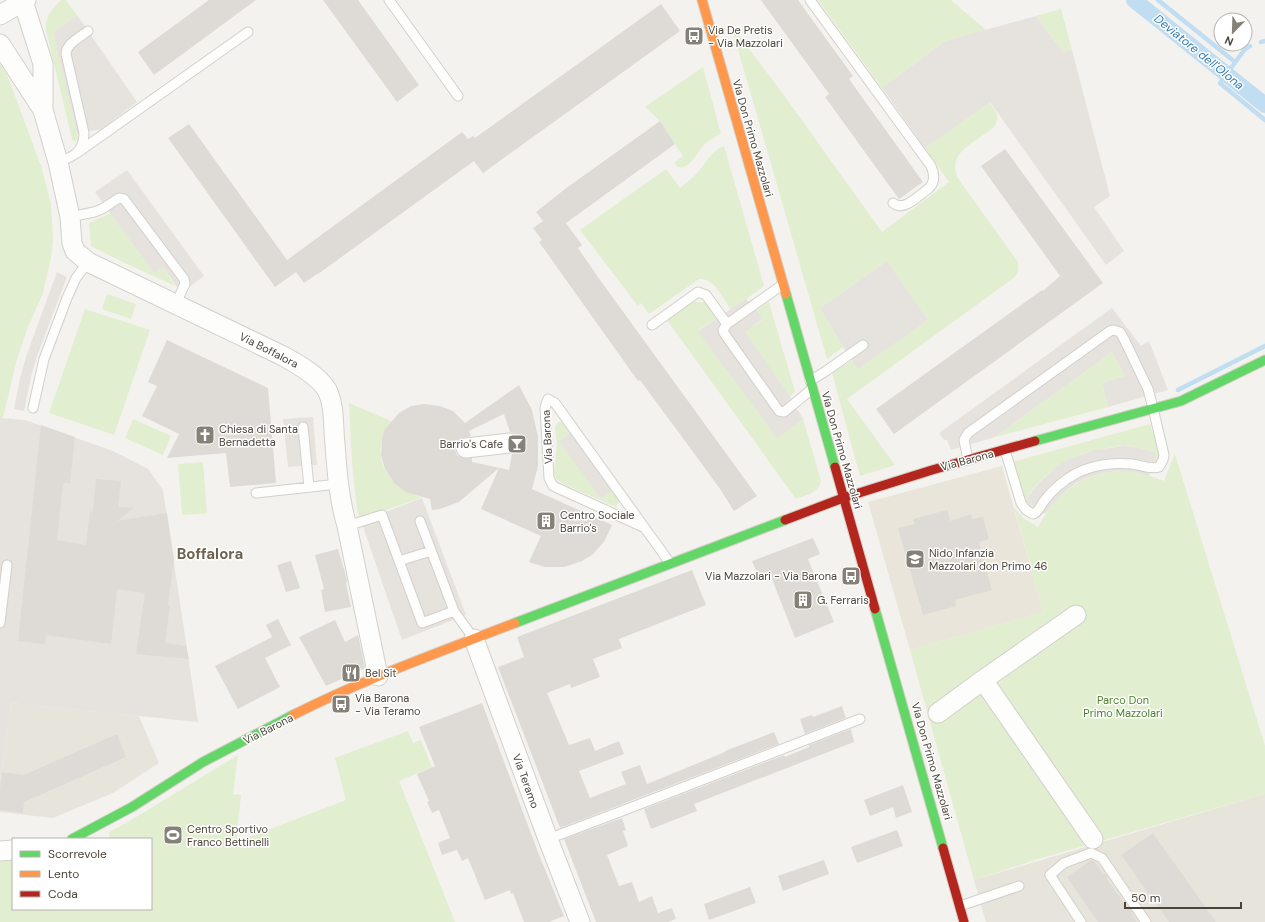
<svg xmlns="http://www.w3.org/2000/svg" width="1265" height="922" font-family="'DM Sans',sans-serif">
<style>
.residential{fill:#e7e4dc}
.industrial{fill:#e6e2de}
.education{fill:#eae5da}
.green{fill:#e1eecf}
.parking{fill:#e6e3df}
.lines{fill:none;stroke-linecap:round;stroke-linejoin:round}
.stream{stroke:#c0ddf1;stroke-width:4.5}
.canal{stroke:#c0ddf1;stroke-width:16}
.building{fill:#dedbd6;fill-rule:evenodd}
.lane-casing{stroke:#d2d0cb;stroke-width:11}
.street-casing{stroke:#d2d0cb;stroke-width:21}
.fast-casing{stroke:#d3cfc5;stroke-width:11}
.slow-casing{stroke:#d3cfc5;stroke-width:11}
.jam-casing{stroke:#d3cfc5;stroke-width:11}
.lane{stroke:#fdfdfc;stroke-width:9}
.street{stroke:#fdfdfc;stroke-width:19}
.fast{stroke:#63d668;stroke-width:9}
.slow{stroke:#ff974d;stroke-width:9}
.jam{stroke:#b3261e;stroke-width:9}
.labels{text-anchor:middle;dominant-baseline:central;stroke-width:3;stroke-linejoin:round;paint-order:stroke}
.poi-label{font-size:11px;fill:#4b4439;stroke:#fff;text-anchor:start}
.street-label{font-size:11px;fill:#4b4439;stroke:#fff}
.park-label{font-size:11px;fill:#4a7f2a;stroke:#fff}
.water-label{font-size:12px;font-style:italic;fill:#2e7ab2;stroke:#fff}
.district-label{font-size:15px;font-weight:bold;fill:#6e6250;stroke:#fff}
</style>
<rect width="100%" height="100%" fill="#f4f2ee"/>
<!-- residential -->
<path class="residential" d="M11,703l128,13 20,47 -46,30 -60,25 -53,-6v-31z
M1265,794v128h-279l-12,-42z"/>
<!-- industrial -->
<path class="industrial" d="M0,418l25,2 88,31 35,18 15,21 35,232 -187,-19 -11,78z"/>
<!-- education -->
<path class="education" d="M1002,466l41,146 -133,38 -42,-148z"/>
<!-- green -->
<path class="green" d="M61,0h5l11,15 -24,17 25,106 -2,3h-2l-2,-2 -26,-109c-1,-14 6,-21 15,-30z
M818,0h133l35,30 -41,11 -63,47z
M1061,9l11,41 -9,2 -27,-36z
M731,25l47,62 104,145 67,-50 -24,-34 64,-46c7,9 12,14 5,25 -11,10 -34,20 -38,34 -2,6 0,11 1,16l61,85c1,6 1,9 -3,15l-168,122 48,66 -35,11 -28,-103 21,-13 5,8 70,-48 -41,-59 -67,47 23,39 -16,12z
M0,64l8,13 33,89 10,38 2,36 -2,18 -8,35 -15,34 -11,32 -14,59h-3z
M703,67l18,67c-6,3 -12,6 -17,11 -6,7 -20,33 -30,18l9,-7 -23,-35 -15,-14z
M724,146l40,140 -33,24c-8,-12 -16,-32 -32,-31l-50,35 -8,-11 -3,3 -58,-76 86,-61 14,19c5,-5 12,-9 17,-15 9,-9 14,-23 27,-27z
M111,213l43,60 9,-6 12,19 -52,-24 -27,-13 -5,-3 -2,-23z
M107,294l29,10 -5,15 -29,-10z
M693,302h14l11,16 -20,12 79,107 26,-18 18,62c-2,12 -15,14 -25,18l-129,-179z
M769,302l26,90 -5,4 -46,-64 18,-12 -5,-10z
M85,309l65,21 -36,105 -65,-22z
M1112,352l13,24 -23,7 6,24 -113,30z
M349,403l42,18c-23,32 -6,67 32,76l-64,22c-7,-38 -8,-77 -10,-116z
M133,419l38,17 -8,19 -38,-17z
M558,422h3l2,1 7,10 -10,8 41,58 11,-9 7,11 -3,6 -55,-24 -5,-4 -2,-5 3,-29 -2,-18z
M1150,424l9,29v5l-3,4h-3l3,-10c-10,-3 -20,-5 -30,-6 -6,0 -13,1 -19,2 -34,4 -64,23 -82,53l9,6 -4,2 -4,-3 -14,-44z
M1175,454l90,292v48l-227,65 -64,21 -64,-230 133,-38 -29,-105 9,11 15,9c20,-37 53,-61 96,-55 10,2 20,5 30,9z
M203,462l4,51 -25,2 -4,-51z
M408,731l5,12 8,-3 11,27 -33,14 56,141h-455v-61l13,-1v49h138v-70h-41l-1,-7 19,-10 110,-67 -5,39 8,1 -5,47 110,-42 -11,-42z"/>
<!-- parking -->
<path class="parking" d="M77,15l60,87 -35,27 -25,5 -24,-102z
M1036,16l27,36 9,-2 38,146 -16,11 30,44 -18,14 -116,-163 -65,46 -43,-60 63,-47z
M127,170l77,106 -23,17 -18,-26 -9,6 -59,-81z
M887,261l41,59 -70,49 -15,-22 -23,-39z
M57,272l10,5 -30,79 -6,21 -7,34 -10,-2 6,-31 7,-24z
M746,299l11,11 5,9 -17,13 45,64 13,23 -26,19 -79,-107z
M1112,308l29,38 8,-5 19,49 -60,17 -6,-24 23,-7 -13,-24 -117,85 -44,13 -4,-10h-3l-5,-7z
M313,417l4,48 -29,2 -5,-48z
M578,428l41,57 -18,14 -42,-58z
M1124,446l16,2 16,4 -7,24 -15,-4 -17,-1 -15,2 -13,4 -13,6 -10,8 -11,11 -10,12 -20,-13 12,-16 10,-10 10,-9 12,-7 25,-9z
M422,498l44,117 -64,25 -41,-119z"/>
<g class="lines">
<!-- stream -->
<path class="stream" d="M1158,0l77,62
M1261,42l4,-1
M1250,46l-5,3 -25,34 45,37
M1178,390l87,-44"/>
<!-- canal -->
<path class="canal" d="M1134,0l131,105"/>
</g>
<!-- building -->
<path class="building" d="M209,0h47l-102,75 -16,-23z
M323,0h35l61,85 -22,17z
M761,0h37l55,76 -4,3 74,103 -24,17 -74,-102 4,-3z
M661,4l19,27 -197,142 -9,-12 -156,113h-1l-13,9 -8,-11 -21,15 -107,-149 21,-14 98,136 175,-128 6,7 5,-3 2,2z
M660,121l15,23 -109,79 16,22 -4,3 22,32 157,216 -23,15 -14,-22 -24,-33 -56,-76 -2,1 -99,-139 3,-2 -9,-12 10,-7 -7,-9 29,-23z
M1005,149l98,134 -209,151 -18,-25 166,-119 1,1 17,-15 -79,-110z
M167,340l101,48 8,95 -46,4 -4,-34 -59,5 12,-24 -37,-18 15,-30 -9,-4z
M519,385l13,25 6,27v29l-6,23 80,36 -8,17 -12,13 -10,6 -18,6h-19l-16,-5 12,-26 -60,-27 18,-41 -40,34 -19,7 -8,1 -2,-11 -24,-7 -12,-9 -9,-14 -4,-14 1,-17 3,-9 14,-16 12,-7 13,-2 16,2 13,5 12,12zM504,414l6,18 5,1 4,3 2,6 -1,5 -3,5 -5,2 -3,16 -37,-8v-4h-10l-5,-3 -2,-5 1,-7 4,-4 11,-3 -2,-5z
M41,425l34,12 -5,46h-7l-6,57 29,5 4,-34 3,1 3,-33 25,2 -3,26 16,1 -17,13 50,-8 7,47 -6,45h2l-5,38 21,3 3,13 -53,-5 9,-61 -28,-4 -6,55 -65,-9 -1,9 -27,-3z
M947,510l3,11 21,-7 1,5 11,-2 6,22 -10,3 13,48 -37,10 1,6 -33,9 -25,-87 17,-4 -2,-5z
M813,538l7,16 -12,5 26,63 -39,16 -25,-64 -11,5 -7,-18z
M338,549l7,24 2,9 -1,1 5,24 -26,5 -4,-22 3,-1 -9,-34z
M291,561l9,27 -14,4 -9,-27z
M692,570l14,35 -87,34 3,9 -29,11 7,18 -29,11 -1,-4 -23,9 22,52 21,-7 5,13 24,-10 5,13 -45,17 11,27 36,-14 -5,-12 19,-7 7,19 78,-32v-1l49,-19 5,12 -219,84 -62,-161 26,-10 -7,-20z
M278,619l13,26 -26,13 15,29 -42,22 -23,-43 57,-29 -6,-12z
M335,620l10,22 13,-7 7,33 -39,18 -27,-49z
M482,703l54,144 28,69 -15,6h-25l-11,-29 -2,1 -1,-4 -25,10 -17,-42 -6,3 -5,-11 -15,5 -4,-12 12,-5 -11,-28 -7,3 -5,-11 2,-1 -12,-27 18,-8 -16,-39z
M842,706l4,12 -41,16 -5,-15 12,-4 1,2z
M851,729l3,13 -160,62 3,7 -46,18 -7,-20 140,-54 1,2 24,-10v-2z
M117,734l9,23 -102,45 -1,11 -23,-3v-21l2,-17 22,3z
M903,785l9,27 -16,6 -3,-11 -23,9 -6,-16z
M622,818l4,12 -3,1 5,15 -21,9 12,31 13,-4 7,20 13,-6 6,17 14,-5 4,11 -8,3h-72l-32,-83z
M897,830l6,16 -46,17 -6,-16z
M1153,833l63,89h-47l-48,-67z
M824,860l5,14 -46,17 -5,-15z
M1091,860l3,1 9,13h3l1,2v3l21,30h2l2,3 -1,1 6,9h-39l-31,-45z
M750,887l6,16 -47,17 -5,-16z"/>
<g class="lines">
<defs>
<path id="lane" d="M389,0l69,96
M810,0l121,166c4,9 4,17 -3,23 -10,7 -24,23 -35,14
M77,153l171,-121
M58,162c16,-5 26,-11 26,-29l-18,-79c0,-10 14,-17 22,-23
M70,217l24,-5 8,-3 17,-11 5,1 60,80 1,5 -9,19
M782,285l-55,39 -4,6 1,3 55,78 5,1 28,-23
M652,325l46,-33 8,3 21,29
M810,381l16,-10 37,-26
M33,408l11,-49 23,-61 9,-20 12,-16
M303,427l6,60
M968,460l-4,-20 4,-7 142,-102 3,-1 7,2 3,5 25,52 5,19 11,47 -1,5 -4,7c-8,3 -19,-2 -27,-3 -18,-2 -39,1 -55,9 -13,7 -24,16 -33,28 -3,4 -6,12 -11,13l-7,-4 -5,-7 -16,-53
M256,493l73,-8 9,-2
M420,521l34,90 20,28
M347,526l35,-11 40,108 32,-12
M645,528l-92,-42 -4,-8 -4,-69 1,-5 2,-5 7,4 115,160
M399,561l32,-10
M0,623l7,-58
M548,839l74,-28 238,-92
M960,906l59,-20
M1081,922l-31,-47 14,-12 27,-10 11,5 44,64"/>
<path id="street" d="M23,1l20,63v46
M0,15l26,-15
M0,44l43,66 15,52 12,55 2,26 3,8 13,11 193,93c15,8 37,20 46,35 8,16 6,37 8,54 2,28 4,55 12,82l31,150
M466,448l44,-5
M474,639l74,200 32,83
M983,680l110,159
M938,713l45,-33 93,-65
M0,851l13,-1"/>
<path id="fast" d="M786,294l49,173
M1035,441l146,-40 84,-41
M875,609l68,239
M515,623l270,-103
M72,839l60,-32 71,-45 90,-47"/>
<path id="slow" d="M702,0l84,294
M293,715c71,-36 147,-63 222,-92"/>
<path id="jam" d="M835,467l40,142
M785,520l58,-22 89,-28 103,-29
M943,848l21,74"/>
</defs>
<!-- lane casing -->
<use href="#lane" class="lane-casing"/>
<!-- street casing -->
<use href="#street" class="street-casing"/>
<!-- fast casing -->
<use href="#fast" class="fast-casing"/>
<!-- slow casing -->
<use href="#slow" class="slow-casing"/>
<!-- jam casing -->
<use href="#jam" class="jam-casing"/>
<!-- lane -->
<use href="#lane" class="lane"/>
<!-- street -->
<use href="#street" class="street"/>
<!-- fast -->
<use href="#fast" class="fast"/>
<!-- slow -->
<use href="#slow" class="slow"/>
<!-- jam -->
<use href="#jam" class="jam"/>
</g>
<!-- icons -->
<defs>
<symbol id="bus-square" viewBox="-11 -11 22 22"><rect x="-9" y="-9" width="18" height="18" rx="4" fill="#868178" stroke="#fff"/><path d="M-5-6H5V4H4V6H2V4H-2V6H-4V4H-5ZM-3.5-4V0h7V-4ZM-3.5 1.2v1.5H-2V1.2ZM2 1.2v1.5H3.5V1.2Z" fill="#fff"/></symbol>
<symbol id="church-square" viewBox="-11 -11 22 22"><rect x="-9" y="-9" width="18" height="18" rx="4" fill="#868178" stroke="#fff"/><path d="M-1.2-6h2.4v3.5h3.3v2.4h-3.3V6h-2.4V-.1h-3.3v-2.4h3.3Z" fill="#fff"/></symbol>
<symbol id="bar-square" viewBox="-11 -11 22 22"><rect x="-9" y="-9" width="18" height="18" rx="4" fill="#868178" stroke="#fff"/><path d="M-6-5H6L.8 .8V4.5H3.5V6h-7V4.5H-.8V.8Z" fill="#fff"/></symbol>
<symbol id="building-square" viewBox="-11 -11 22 22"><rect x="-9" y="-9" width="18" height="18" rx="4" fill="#868178" stroke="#fff"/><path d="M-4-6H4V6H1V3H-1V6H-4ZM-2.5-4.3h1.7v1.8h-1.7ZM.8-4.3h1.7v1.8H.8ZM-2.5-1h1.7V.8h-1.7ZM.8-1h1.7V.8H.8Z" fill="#fff"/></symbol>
<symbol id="school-square" viewBox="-11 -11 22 22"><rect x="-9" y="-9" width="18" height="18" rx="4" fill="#868178" stroke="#fff"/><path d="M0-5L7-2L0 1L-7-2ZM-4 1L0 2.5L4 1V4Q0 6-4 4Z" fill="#fff"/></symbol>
<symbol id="restaurant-square" viewBox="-11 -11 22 22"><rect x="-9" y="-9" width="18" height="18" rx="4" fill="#868178" stroke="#fff"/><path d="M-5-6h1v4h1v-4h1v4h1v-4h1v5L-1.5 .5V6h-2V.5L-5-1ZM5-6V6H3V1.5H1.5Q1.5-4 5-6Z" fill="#fff"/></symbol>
<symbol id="stadium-square" viewBox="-11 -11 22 22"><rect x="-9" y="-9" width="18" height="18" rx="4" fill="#868178" stroke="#fff"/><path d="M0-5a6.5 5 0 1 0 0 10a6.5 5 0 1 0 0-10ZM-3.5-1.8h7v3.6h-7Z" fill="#fff"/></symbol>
</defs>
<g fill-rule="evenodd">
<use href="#bus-square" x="683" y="25" width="22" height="22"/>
<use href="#church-square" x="194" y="424" width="22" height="22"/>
<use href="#bar-square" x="506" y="433" width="22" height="22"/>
<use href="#building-square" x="535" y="510" width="22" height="22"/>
<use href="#school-square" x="904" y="548" width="22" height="22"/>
<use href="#bus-square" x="840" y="565" width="22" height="22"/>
<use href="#building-square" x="792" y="589" width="22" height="22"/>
<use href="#restaurant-square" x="340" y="662" width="22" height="22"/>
<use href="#bus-square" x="330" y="693" width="22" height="22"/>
<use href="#stadium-square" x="162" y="824" width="22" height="22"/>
</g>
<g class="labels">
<!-- poi labels -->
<g class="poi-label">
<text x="708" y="30">Via De Pretis<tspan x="708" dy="13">- Via Mazzolari</tspan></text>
<text x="219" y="429">Chiesa di Santa<tspan x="219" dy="13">Bernadetta</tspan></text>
<text x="503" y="444" text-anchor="end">Barrio's Cafe</text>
<text x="560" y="515">Centro Sociale<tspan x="560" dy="13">Barrio's</tspan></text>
<text x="929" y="553">Nido Infanzia<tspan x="929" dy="13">Mazzolari don Primo 46</tspan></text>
<text x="837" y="576" text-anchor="end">Via Mazzolari - Via Barona</text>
<text x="817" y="600">G. Ferraris</text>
<text x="365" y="673">Bel Sit</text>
<text x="355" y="698">Via Barona<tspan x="355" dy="13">- Via Teramo</tspan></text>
<text x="187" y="829">Centro Sportivo<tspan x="187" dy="13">Franco Bettinelli</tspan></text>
</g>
<!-- street labels -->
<g class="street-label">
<text transform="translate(753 138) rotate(74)">Via Don Primo Mazzolari</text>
<text transform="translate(269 350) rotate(27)">Via Boffalora</text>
<text transform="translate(547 437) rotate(-93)">Via Barona</text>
<text transform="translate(842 450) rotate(74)">Via Don Primo Mazzolari</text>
<text transform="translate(967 460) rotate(-15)">Via Barona</text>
<text transform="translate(268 729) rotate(-27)">Via Barona</text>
<text transform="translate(932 761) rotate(74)">Via Don Primo Mazzolari</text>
<text transform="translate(526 781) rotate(70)">Via Teramo</text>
</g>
<!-- park labels -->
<g class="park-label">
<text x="1123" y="700">Parco Don<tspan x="1123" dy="13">Primo Mazzolari</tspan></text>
</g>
<!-- water labels -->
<g class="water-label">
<text transform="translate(1199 52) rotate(39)">Deviatore dell'Olona</text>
</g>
<!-- district labels -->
<g class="district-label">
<text x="210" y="554">Boffalora</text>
</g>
</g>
<!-- legend -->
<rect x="12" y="838" width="140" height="72" fill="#ffffff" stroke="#b7b4b0"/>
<rect x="20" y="851" width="20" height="6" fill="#63d668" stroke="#b7b4b0"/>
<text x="48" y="858" font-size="12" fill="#4b4439">Scorrevole</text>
<rect x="20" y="871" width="20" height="6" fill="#ff974d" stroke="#b7b4b0"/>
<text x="48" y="878" font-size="12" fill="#4b4439">Lento</text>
<rect x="20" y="891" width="20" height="6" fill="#b3261e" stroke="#b7b4b0"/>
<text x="48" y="898" font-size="12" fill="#4b4439">Coda</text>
<!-- north arrow -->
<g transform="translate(1233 32) rotate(203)"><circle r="19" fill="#ffffff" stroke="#b7b4b0"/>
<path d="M0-3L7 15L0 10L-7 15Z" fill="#868178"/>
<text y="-6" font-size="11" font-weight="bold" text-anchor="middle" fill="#4b4439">N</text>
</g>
<!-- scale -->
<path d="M1125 902v6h116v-6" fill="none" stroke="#4b4439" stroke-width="2"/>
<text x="1131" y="902" font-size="12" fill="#4b4439" stroke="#ffffff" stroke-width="3" paint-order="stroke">50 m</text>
</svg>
